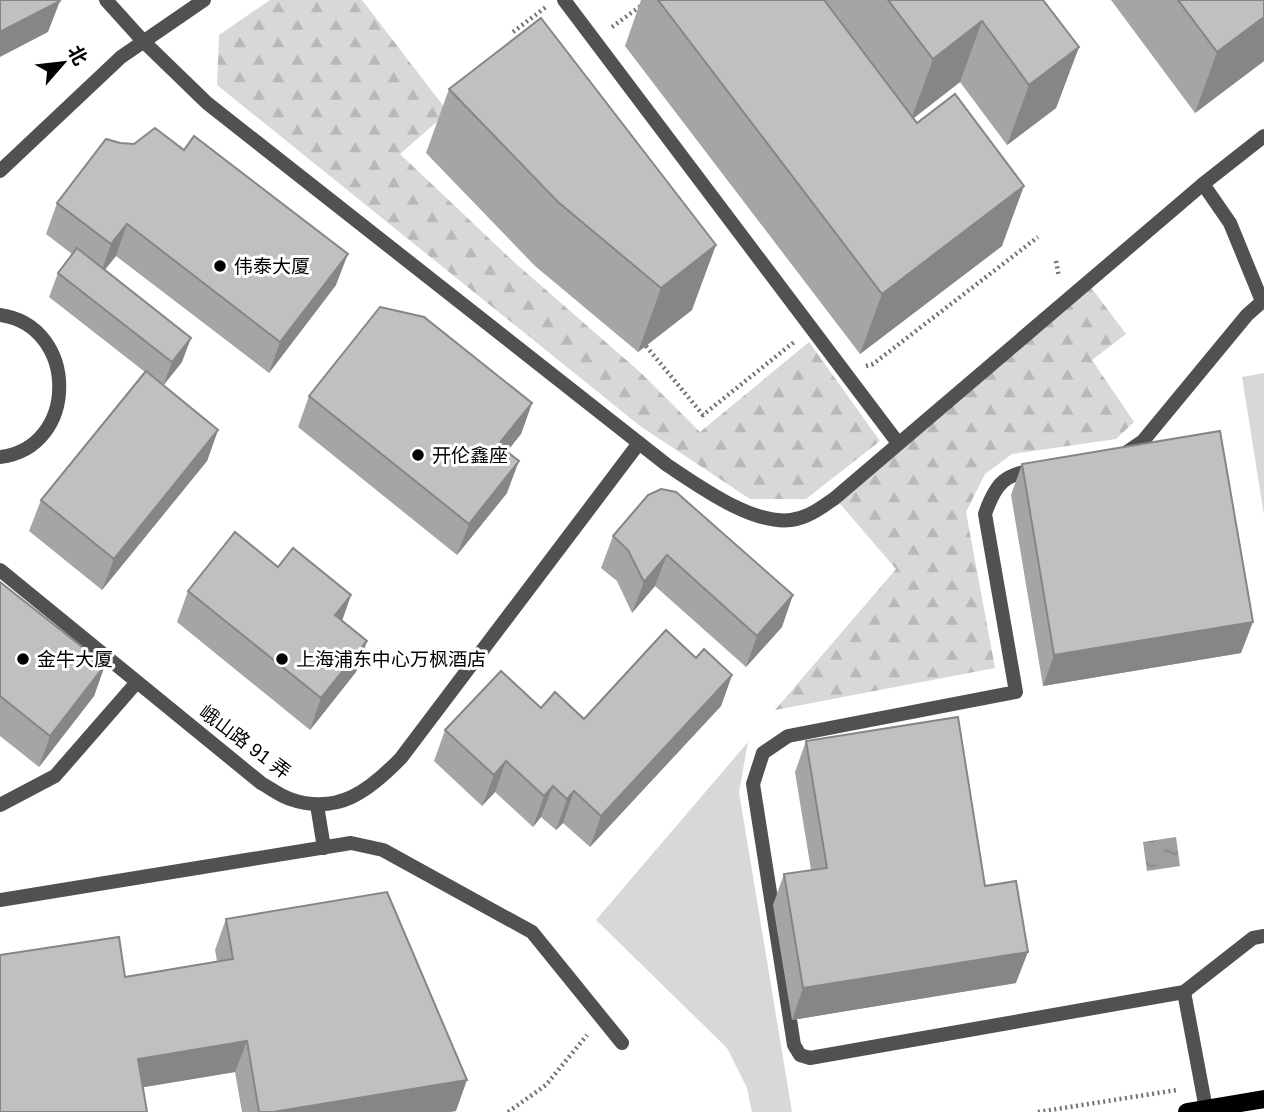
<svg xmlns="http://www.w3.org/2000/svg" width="1264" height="1112" font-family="Arial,'Noto Sans SC',sans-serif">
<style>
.green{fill:#d8d8d8}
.forest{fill:url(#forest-firs)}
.water{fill:url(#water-ripples)}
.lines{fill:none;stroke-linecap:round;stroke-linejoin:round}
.path{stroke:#737373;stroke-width:4.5;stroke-dasharray:2 3.5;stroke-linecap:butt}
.lane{stroke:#515151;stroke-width:14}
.street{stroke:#515151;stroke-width:14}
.primary{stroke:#000;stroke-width:18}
.wall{fill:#a5a5a5}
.shaded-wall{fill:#868686}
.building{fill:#c0c0c0;stroke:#868686;stroke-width:2}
.poi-dot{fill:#000;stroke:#fff;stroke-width:2.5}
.labels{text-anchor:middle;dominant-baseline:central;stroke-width:6;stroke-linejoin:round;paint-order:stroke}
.poi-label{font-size:19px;fill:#000;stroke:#fff;text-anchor:start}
.street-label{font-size:19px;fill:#000;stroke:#fff}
</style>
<defs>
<pattern id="forest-firs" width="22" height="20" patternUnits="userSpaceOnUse" patternTransform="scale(1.75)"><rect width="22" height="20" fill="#d8d8d8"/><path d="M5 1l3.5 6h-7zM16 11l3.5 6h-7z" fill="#b8b8b8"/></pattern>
<pattern id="water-ripples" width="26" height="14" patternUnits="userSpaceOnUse" patternTransform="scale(1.75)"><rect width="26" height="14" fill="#9f9f9f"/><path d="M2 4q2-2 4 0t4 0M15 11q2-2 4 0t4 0" fill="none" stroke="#878787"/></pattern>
</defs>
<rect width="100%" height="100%" fill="#fff"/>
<!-- green -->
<path class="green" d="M1264,373v142l-22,-138z
M748,742l-9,50 53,320h-40l-5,-24 -20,-40 -131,-128z"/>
<!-- forest -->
<path class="forest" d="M270,0h92l86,112 -48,42 114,108 126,110 60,60 109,-90 71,99 -74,58h-56l-110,-73 -423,-341 2,-50z
M1087,282l39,52 -34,26 42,62 -18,17 -104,15 -27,20 -19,38 29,156 -220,42 121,-141 -61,-71z"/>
<!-- water -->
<path class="water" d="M1176,837l4,29 -33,5 -4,-29z"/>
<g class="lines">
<!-- path -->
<path class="path" d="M612,27l37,-27
M513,32l33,-25
M1056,261l3,16
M646,346l57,69 91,-73
M866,366l7,-2 165,-127
M508,1112l38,-27 41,-50
M1038,1112l139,-22"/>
<!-- lane -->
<path class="lane" d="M564,0l334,443
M1203,184l27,39 32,78
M0,315c79,11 79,133 0,142
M1124,454l19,-13 104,-126 17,-15
M1038,469c-33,5 -42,13 -53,45l31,178 -228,44 -25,17 -10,31 41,261 6,10 10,3 374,-66 69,-54 11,-2
M0,570l261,213c9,5 19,13 29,16 48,17 80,-9 111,-41l238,-315
M0,805l55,-29 82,-94
M317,805l7,43
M0,900l351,-57 32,7 149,82 90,111
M1184,992l22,117"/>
<!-- street -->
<path class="street" d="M106,0l37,41 64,62 460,362c32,21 85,60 124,55 17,-2 31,-13 44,-22l368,-314 61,-48
M0,171l121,-114 83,-57"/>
<!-- primary -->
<path class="primary" d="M1187,1112l77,-13"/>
</g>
<!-- wall -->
<path class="wall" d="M641,0h402l36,47 -23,61 -49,37 -47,-63 -46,36 88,128 -142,108 -235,-308z
M1111,0h153v61l-69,52z
M449,89l243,221 -54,42 -103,-86 -109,-113z
M57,203l279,82 -67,88 -153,-117 -12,14 78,92 -19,23 55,45 -11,31 -105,129 -73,-59 12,-31 104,-128 -96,-75 9,-24 14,-19 -26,-20z
M309,396l223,7 -11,31 -15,18 1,41 -50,62 -159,-128z
M1022,464l219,189 -198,33 -32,-191z
M661,489l121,138 -36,40 -91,-81 -23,27 -15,-32 -16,-13 12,-32z
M278,567l73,28 -9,26 25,20 -11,31 -46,58 -133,-108 11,-31z
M0,582l105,83 -11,31 -55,71 -39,-31z
M696,658l36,17 -11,31 -131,141 -27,-24 -7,7 -15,-13 -8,10 -38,-35 -13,14 -48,-45 11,-31 96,-22 43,11z
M806,741l179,145 31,97 -224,37 -19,-115 11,-31 27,-4 -16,-98z
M226,919l230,192 -7,1h-207l-7,-40 -92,15 -18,-110 92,-16 -2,-11z"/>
<!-- shaded-wall -->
<path class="shaded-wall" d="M60,1l-12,31 -48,25v-25z
M1264,17v44l-69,52 22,-61z
M982,21l-22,61 -49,38 22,-61z
M1079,47l-23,61 -49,37 22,-60z
M1024,186l-22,60 -142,108 22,-60z
M127,224l-11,32 -16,20 11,-32z
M716,245l-24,65 -54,42 23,-64z
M348,254l-12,31 -67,88 11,-31z
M191,338l-9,24 -19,24 9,-24z
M532,403l-11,31 -34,43 11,-32z
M218,430l-11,31 -105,129 12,-31z
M519,461l-12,32 -50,62 12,-31z
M667,555l-12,31 -23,27 12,-31z
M351,595l-11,31 -5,-11z
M793,595l-11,32 -36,40 11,-31z
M1253,622l-12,31 -198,33 11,-31z
M367,641l-11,31 -46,58 11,-32z
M105,665l-11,31 -55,71 11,-31z
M732,675l-11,31 -131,141 11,-31z
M506,761l-11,31 -13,14 12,-31z
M553,786l-12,31 -8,10 11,-31z
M574,791l-11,32 -7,7 11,-31z
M1028,952l-12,31 -224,37 11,-32z
M247,1041l-12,31 -108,18 11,-31z
M467,1080l-11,31 -7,1h-176z"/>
<!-- building -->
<path class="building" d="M0,0h59l1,1 -60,31z
M658,0h166l93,123 38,-29 69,92 -142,108z
M888,0h155l36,47 -50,38 -47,-64 -49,38z
M1178,0h86v17l-47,35z
M541,18l175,227 -55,43 -103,-86 -109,-113z
M155,128l29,22 10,-14 154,118 -68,88 -153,-118 -16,20 -54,-41 49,-64 14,4 14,1z
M77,248l114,90 -19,24 -114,-89z
M380,307l44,10 108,86 -34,42 21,16 -50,63 -160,-128z
M146,371l72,59 -104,129 -73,-59z
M1220,431l33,191 -199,33 -32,-191z
M661,489l15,3 117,103 -36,41 -90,-81 -23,27 -16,-32 -15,-14 35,-41z
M235,532l43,35 15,-19 58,47 -16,20 32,26 -46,57 -133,-107z
M0,582l105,83 -55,71 -50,-40z
M666,630l30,28 8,-9 28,26 -131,141 -27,-25 -7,8 -14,-13 -9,10 -38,-35 -12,14 -49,-45 56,-59 40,37 14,-16 29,27z
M958,717l27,169 31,-5 12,71 -225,36 -19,-114 43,-6 -21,-127z
M387,892l80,188 -194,32h-14l-12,-71 -109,18 9,53h-147v-157l119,-18 6,40 108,-18 -7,-40z"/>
<!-- markers -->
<g class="poi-dot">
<circle cx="220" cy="266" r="7"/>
<circle cx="418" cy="455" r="7"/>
<circle cx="23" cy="659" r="7"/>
<circle cx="282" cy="659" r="7"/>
</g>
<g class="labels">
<!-- poi labels -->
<g class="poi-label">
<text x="234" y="266">伟泰大厦</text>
<text x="432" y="455">开伦鑫座</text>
<text x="37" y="659">金牛大厦</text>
<text x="296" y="659">上海浦东中心万枫酒店</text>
</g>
<!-- street labels -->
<g class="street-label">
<text transform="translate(245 742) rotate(37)">峨山路 91 弄</text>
</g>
</g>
<!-- north arrow -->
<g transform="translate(63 63) rotate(62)" stroke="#ffffff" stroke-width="5" paint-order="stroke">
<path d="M0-5L12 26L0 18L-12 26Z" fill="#000000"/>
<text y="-10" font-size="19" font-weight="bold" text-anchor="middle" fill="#000000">北</text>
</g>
</svg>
